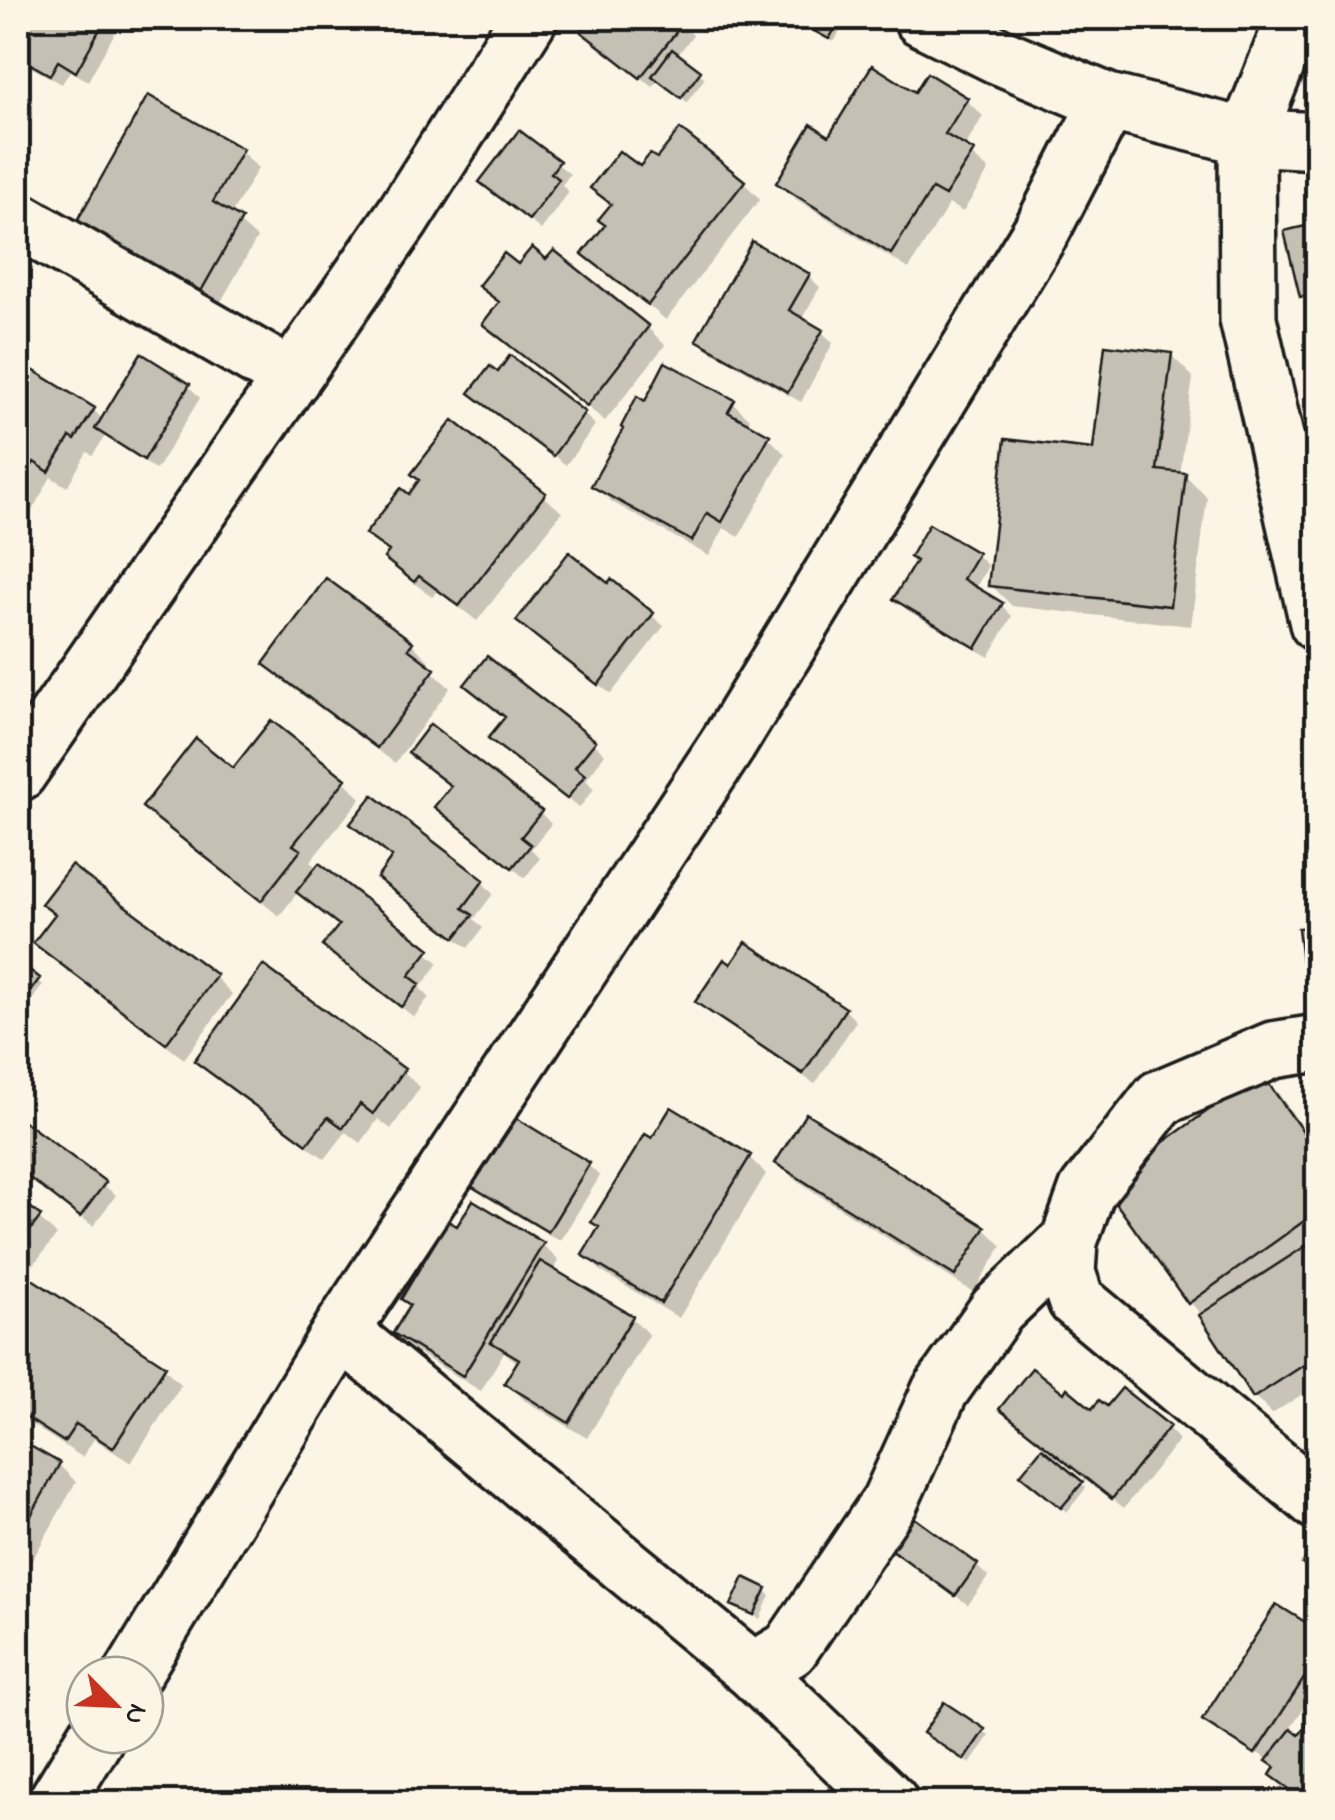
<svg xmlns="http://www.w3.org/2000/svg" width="1335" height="1820" font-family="'Indie Flower',sans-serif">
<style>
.shadow{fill:#0003}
.building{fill:#c4c0b3;stroke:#1c1c1c;stroke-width:2.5}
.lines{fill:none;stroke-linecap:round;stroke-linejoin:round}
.minor-casing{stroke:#1c1c1c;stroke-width:62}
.minor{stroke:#fcf5e5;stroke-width:55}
</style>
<rect width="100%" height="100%" fill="#fcf5e5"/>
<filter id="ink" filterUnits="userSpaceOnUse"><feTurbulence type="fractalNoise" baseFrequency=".01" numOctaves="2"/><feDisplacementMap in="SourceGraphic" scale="20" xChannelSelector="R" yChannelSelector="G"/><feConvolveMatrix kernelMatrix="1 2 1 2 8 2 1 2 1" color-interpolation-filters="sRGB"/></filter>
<g filter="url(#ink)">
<!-- shadow -->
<path class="shadow" d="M18,18h105l-35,63 -18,-10 -8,13 -33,-18 -11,-12 3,-6 -3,-3z
M595,18h79l19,17 -16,21 28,22 -18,24 -29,-22 -5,7 -68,-55z
M707,18h52l-9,18z
M790,18h49l6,5 -11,19z
M1318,51v21l-7,-7z
M916,95l50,5 17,16 -19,32 25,22 -26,42 -14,-8 -40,65 -113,-70 -17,-17 50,-43z
M519,133l51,41 -8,11 7,7 -28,38 -59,-48z
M241,151l17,17 -27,47 26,23 -39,69 -121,-69 -17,-17z
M641,170l103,13 16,16 -94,121 -80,-66 22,-28 4,-20 -18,-18z
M1318,225l-1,82h-3l-12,-11z
M518,267l130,61 17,17 -60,76 -120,-98 15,-19 -19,-18z
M808,276l12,11 -19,33 21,12 11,11 -32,59 -90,-51 -12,-11z
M18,292l13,13 -13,19z
M1171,355l22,22 -13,98h5l22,22 -16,129 -179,-20 -21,-21z
M142,357l47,29 11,12 -44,72 -51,-34 -12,19 -6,-3 -20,35 -16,-10 -20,35 -13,-8v-141l76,47 9,10z
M499,376l85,38 11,11 -29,40 -93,-72z
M733,403l17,16 -3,6 21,12 17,17 -46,83 -15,-9 -15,28 -97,-54 -17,-16z
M454,423l108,89 -85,109 -39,-30 -6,6 -28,-22 -17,-17 3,-4 -22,-21 41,-35z
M18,523l12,11 -12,21z
M977,555l11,11 -13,23 26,16 11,11 -23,41 -82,-47 -11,-12z
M611,582l53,44 -53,68 -80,-62z
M412,644l17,17 -4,4 25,23 -55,75 -112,-82 -17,-17z
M594,743l11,11 -19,26 8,9 -15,19 -76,-59z
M423,764l117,48 11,12 -20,25 9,9 -15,20 -88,-71 16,-19z
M233,772l111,9 17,17 -51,64 129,101 -19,25 9,9 -15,20 -77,-60 4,-31 -42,-35 -20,25 -134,-109z
M482,882l11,12 -19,25 9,9 -15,20 -76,-59z
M36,943l179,34 17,17 -48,65 -131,-99z
M747,945l98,65 11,11 -41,63 -105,-71 -12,-11 34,-35z
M18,964l25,21 -17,23 -8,-6z
M197,1060l206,11 17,17 -29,41 -13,-10 -17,24 -15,-11 -21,27 -111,-82z
M1261,1076l17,17 40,56v235l-46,30 -17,-17 -52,-81 -13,-14z
M26,1125l90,70 -23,31 -75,-57v-32z
M749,1157l17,17 -87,144 -77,-46 -17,-17z
M778,1163l207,66 17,17 -29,46 -178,-112z
M588,1165l12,11 -40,65 -84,-50 -12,-12z
M18,1200l39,35 -39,49z
M542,1244l17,17 -6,10 79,47 17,17 -62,103 -63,-38 -16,-17 11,-19 -15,-12 -23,39 -68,-41 -17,-17 16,-26 -8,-8z
M27,1278l137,90 17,17 -50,78 -37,-24 -12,18 -64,-41v-123z
M1065,1397l27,15 15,-3 61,19 11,12 -55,68 -110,-88z
M18,1442l41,23 17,17 -47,84 -11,-7z
M1029,1480l52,3 5,5 -19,24z
M892,1547l85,19 11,11 -20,28z
M765,1590l5,5 -10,24 -26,-15z
M1318,1633v53l-29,44 11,9 18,-25v88h-11l-34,-27 4,-7 -8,-8 -2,4v-5l-53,-34v4l-9,-10z
M984,1731l5,5 -19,28 -38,-26z"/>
<!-- building -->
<path class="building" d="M18,18h88l-30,54 -18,-11 -8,14 -32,-18 3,-13 -3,-2z
M592,18h86l6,4 -44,56 -59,-46z
M790,18h51l-12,21z
M672,49l29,22 -20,27 -29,-22z
M872,65l43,27 12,-19 41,25 -23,36 29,17 -29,45 -13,-7 -41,65 -115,-71 35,-59 18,12z
M148,95l95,54 -30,53 29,17 -41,72 -124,-70z
M680,129l65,52 -97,124 -66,-51 23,-29 -7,-5 13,-16 -21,-16 29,-37 21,15 10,-12 7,4z
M519,130l41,31 -9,12 8,6 -30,41 -50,-38z
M1318,223v91h-2l-5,-20 -11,3 -16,-66z
M752,241l58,33 -21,36 34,20 -35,62 -92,-52z
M532,247l14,12 8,-9 95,76 -62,80 -105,-82 17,-22 -21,-16 26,-33 14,11z
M1105,345l67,8 -15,117 29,3 -16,133 -182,-20 17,-147 88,10z
M141,353l49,31 -46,76 -49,-31z
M510,355l75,57 -32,44 -84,-63 21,-27 8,6z
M18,361l77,47 -20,32 -5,-3 -21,35 -15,-10 -16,27z
M665,362l70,38 -7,12 42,23 -48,87 -15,-9 -15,28 -101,-55 32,-57 -2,-2 16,-31 8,5z
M453,420l93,73 -87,113 -40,-30 -5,6 -30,-24 5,-7 -24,-17 36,-46 8,6 10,-14 -8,-6z
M929,524l49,29 -15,26 40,24 -27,45 -83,-49 23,-38 -6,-4z
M569,552l39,31 3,-4 43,34 -56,72 -82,-64z
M326,578l87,64 -5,7 27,20 -58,79 -114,-84z
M487,656l109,85 -21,26 10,8 -18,24 -79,-61 17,-21 -41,-32z
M271,720l75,59 -53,66 8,5 -40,51 -119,-94 54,-69 37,30z
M430,724l112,87 -21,26 10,8 -19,23 -78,-61 17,-21 -43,-33z
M373,795l111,85 -21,28 10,7 -18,23 -78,-60 15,-21 -42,-33z
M319,863l111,86 -21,27 11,8 -19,23 -79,-61 17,-21 -43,-33z
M71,865l146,110 -51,69 -133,-101 22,-29 -14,-10z
M1318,926v33l-16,2 -4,-33z
M746,942l100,66 -43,66 -108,-72 29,-43 7,5z
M18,961l22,17 -20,27 -2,-2z
M263,965l142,104 -32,45 -13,-10 -17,24 -15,-11 -21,27 -113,-83z
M1261,1073l57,80v58l-130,93 -85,-119z
M671,1107l80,48 -90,148 -79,-48 17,-28 -8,-5 54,-88 7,4z
M503,1110l87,53 -42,69 -87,-52z
M806,1113l180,114 -31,49 -180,-113z
M25,1122l81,60 -26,35 -62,-48v-36z
M18,1197l23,19 -23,30z
M473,1200l71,43 -81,133 -70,-43 17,-28 -9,-6 47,-78 9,5z
M1318,1238v147l-14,-20 -51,33 -54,-83z
M540,1261l93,55 -64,107 -65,-40 15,-24 -28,-17z
M26,1275l140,91 -53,82 -37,-24 -12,18 -46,-30v-124z
M1032,1368l32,25 3,-5 25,21 7,-9 8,6 15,-18 48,38 -58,73 -113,-90z
M18,1439l42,24 -42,76z
M1042,1448l41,34 -22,26 -41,-33z
M912,1516l66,48 -23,32 -67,-49z
M1318,1540v34l-16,-10z
M744,1577l23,11 -13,27 -23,-10z
M1276,1604l42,26v27l-63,97 -53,-34z
M944,1702l41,27 -21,31 -41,-27z
M1318,1710v92h-11l-37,-27 5,-8 -9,-6 25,-32 8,6z"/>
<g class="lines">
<defs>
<path id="minor" d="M922,18l77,38 109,46 139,35 71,4
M1295,18l-48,119 1,182 70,304
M18,220l274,158
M18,773l384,-555 127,-200
M1318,1043l-45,7 -113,48 -73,93 -18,50 -2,32 9,27 242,202
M341,1331l412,340 137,131
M753,1671l37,-22 100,-148 50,-110 57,-81 72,-69
M132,1675l209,-344 387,-587 315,-516 65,-126
M56,1802l41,-67"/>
</defs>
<!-- minor casing -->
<use href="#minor" class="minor-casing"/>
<!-- minor -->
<use href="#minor" class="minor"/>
</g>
</g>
<!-- margin -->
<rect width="1335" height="1820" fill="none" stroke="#fcf5e5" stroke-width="60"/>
<rect x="30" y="30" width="1275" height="1760" fill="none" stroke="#1c1c1c" stroke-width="4" filter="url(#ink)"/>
<!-- north arrow -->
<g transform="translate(115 1705) rotate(114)"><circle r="48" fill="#fcf5e5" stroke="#a29e95" stroke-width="2.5"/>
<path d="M0-8L18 38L0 25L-18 38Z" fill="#c8321e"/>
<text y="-15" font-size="28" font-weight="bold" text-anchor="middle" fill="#1c1c1c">N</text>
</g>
</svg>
